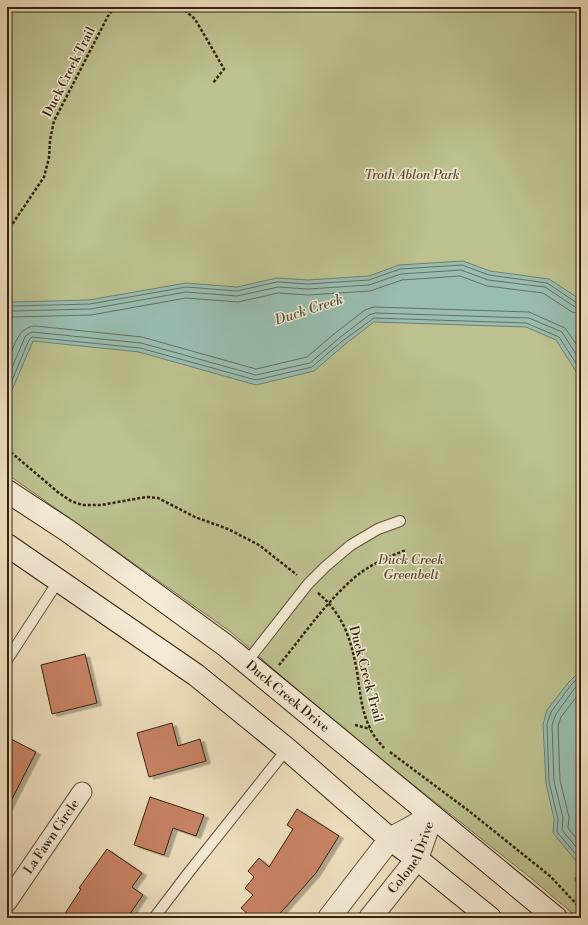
<svg xmlns="http://www.w3.org/2000/svg" width="588" height="925" font-family="'Libre Bodoni',serif">
<style>
.green{fill:#bcc18f;stroke:#787250}
.water{fill:#99bdb0;stroke:#717f70}
.lines{fill:none;stroke-linecap:round;stroke-linejoin:round}
.shore{stroke:#667060;stroke-width:1}
.stream{stroke:#717f70;stroke-width:5.5}
.building{fill:#c88365;stroke:#342311;filter:url(#shadow)}
.service-casing{stroke:#62523c;stroke-width:12}
.minor-casing{stroke:#62523c;stroke-width:21}
.tertiary-casing{stroke:#62523c;stroke-width:24}
.secondary-casing{stroke:#342311;stroke-width:24}
.path{stroke:#342311;stroke-width:2.5;stroke-dasharray:3 2;stroke-linecap:butt}
.service{stroke:#f4ead5;stroke-width:10}
.minor{stroke:#f4ead5;stroke-width:19}
.tertiary{stroke:#f4ead5;stroke-width:22}
.secondary{stroke:#f4ead5;stroke-width:22}
.labels{text-anchor:middle;dominant-baseline:central;stroke-width:3;stroke-linejoin:round;paint-order:stroke}
.street-label{font-size:13px;fill:#342311;stroke:#f4ead5}
.park-label{font-size:13px;font-style:italic;fill:#564a30;stroke:#f4ead5}
.water-label{font-size:14px;font-style:italic;fill:#525141;stroke:#f4ead5}
</style>
<defs>
<filter id="shadow"><feDropShadow dx="4.5" dy="2.5" stdDeviation="0" flood-color="#0004"/></filter>
</defs>
<rect width="100%" height="100%" fill="#eedfbe"/>
<filter id="stains"><feTurbulence type="fractalNoise" baseFrequency=".005" numOctaves="4"/><feColorMatrix values="0 0 0 0 .2 0 0 0 0 .09 0 0 0 0 .02 0 0 0 .5 -.17"/></filter>
<radialGradient id="worn" r=".72"><stop offset=".6" stop-color="#630" stop-opacity="0"/><stop offset="1" stop-color="#630" stop-opacity=".3"/></radialGradient>
<!-- green -->
<path class="green" d="M7,7h574v911h-3l-46,-39 -199,-158 -102,-89 -224,-158z"/>
<!-- water -->
<path class="water" d="M463,261l27,10 59,8 32,21v79l-25,-39 -30,-13 -152,-5 -31,24 -29,25 -58,14 -117,-33 -106,-11 -24,56h-2v-99l6,4 76,-2 97,-17 51,4 40,-9 31,2 61,-4 30,-11z
M581,670v195l-4,-3 -24,-29 1,-14 -8,-36 -3,-59 4,-14 21,-27z"/>
<g class="lines">
<!-- shore -->
<path class="shore" d="M7,303l6,3 77,-2 96,-17 51,4 40,-9 31,2 61,-4 31,-11 62,-4 27,10 58,8 30,20h4
M7,309l6,2 77,-2 96,-17 51,4 41,-9 30,2 61,-4 32,-11 60,-4 27,10 57,7 30,20 6,1
M7,316l7,1 77,-2 95,-17 52,4 40,-9 30,2 62,-4 32,-11 58,-4 27,10 56,7 29,19 9,2
M7,363c6,-13 10,-36 28,-37l107,11 114,32 51,-12 27,-23 31,-24 9,-3 155,5 36,16 16,23
M7,379l18,-42 3,-3 4,-2 109,11 115,32 54,-12 28,-24 31,-24 6,-2 154,5 33,14 19,30
M7,392l22,-52 3,-3 108,11 116,32 56,-13 29,-25 33,-24 152,5 33,14 22,34
M581,675l-10,10 -20,27 -4,12 2,58 9,37 -1,13 24,28
M581,682l-7,7 -18,25 -4,11 2,56 9,37 -1,12 19,23
M581,691l-20,26 -3,9 2,54 9,37 -1,11 13,16"/>
<!-- stream -->
<path class="stream" d="M577,879l4,-3"/>
</g>
<!-- building -->
<path class="building" d="M85,654l12,49 -45,11 -11,-49z
M172,723l6,23 22,-7 6,22 -57,16 -12,-44z
M7,737l29,15 -29,57z
M150,797l54,18 -8,21 -23,-8 -9,27 -30,-10z
M297,809l42,27 -23,37 -40,45h-24l-11,-10 12,-13 -8,-7 9,-11 -6,-6 11,-13 10,9 24,-38 -6,-4z
M107,849l35,24 -10,14 11,8 -16,23h-65l19,-29 -2,-1z"/>
<g class="lines">
<defs>
<path id="service" d="M7,660l52,-80
M246,663l62,-79 18,-18 25,-21 27,-16 22,-8
M154,918l35,-46 98,-123"/>
<g id="minor">
<path id="s1" d="M7,902l75,-110"/>
</g>
<g id="tertiary">
<path d="M329,918l61,-79 42,-23"/>
<path id="s2" d="M370,918l47,-59 15,-43"/>
</g>
<g id="secondary">
<path id="s3" d="M7,491l61,40 157,114 331,273"/>
<path d="M7,545l189,130 91,74 103,90 27,20 73,59"/>
</g>
</defs>
<!-- service casing -->
<use href="#service" class="service-casing"/>
<!-- minor casing -->
<use href="#minor" class="minor-casing"/>
<!-- tertiary casing -->
<use href="#tertiary" class="tertiary-casing"/>
<!-- secondary casing -->
<use href="#secondary" class="secondary-casing"/>
<!-- path -->
<path class="path" d="M181,7l14,12 29,50 -11,14
M7,232l37,-55 5,-19 1,-18 4,-19 54,-105 7,-9
M7,449l52,44 12,8 11,4h19l45,-8 12,1 37,19 33,12 31,16 38,30
M318,593c25,21 33,46 39,78 3,20 4,39 13,57 3,8 9,14 14,20
M279,665c24,-29 46,-62 75,-87 15,-13 34,-21 52,-28
M355,725l15,4
M390,752l79,59 81,65 31,33"/>
<!-- service -->
<use href="#service" class="service"/>
<!-- minor -->
<use href="#minor" class="minor"/>
<!-- tertiary -->
<use href="#tertiary" class="tertiary"/>
<!-- secondary -->
<use href="#secondary" class="secondary"/>
</g>
<g class="labels">
<!-- street labels -->
<g class="street-label">
<text transform="translate(69 72) rotate(-63)">Duck Creek Trail</text>
<text transform="translate(366 674) rotate(75)">Duck Creek Trail</text>
<text stroke="none"><textPath href="#s3" startOffset="348">Duck Creek Drive</textPath></text>
<text stroke="none"><textPath href="#s1" startOffset="79">La Fawn Circle</textPath></text>
<text stroke="none"><textPath href="#s2" startOffset="74">Colonel Drive</textPath></text>
</g>
<!-- park labels -->
<g class="park-label">
<text x="412" y="175">Troth Ablon Park</text>
<text x="411" y="560">Duck Creek<tspan x="411" dy="15">Greenbelt</tspan></text>
</g>
<!-- water labels -->
<g class="water-label">
<text transform="translate(309 310) rotate(-18)">Duck Creek</text>
</g>
</g>
<!-- margin -->
<rect width="588" height="925" fill="none" stroke="#eedfbe" stroke-width="24"/>
<rect x="8" y="8" width="572" height="909" fill="none" stroke="#342311" stroke-width="2"/>
<rect x="12" y="12" width="564" height="901" fill="none" stroke="#342311"/>
<rect width="100%" height="100%" filter="url(#stains)"/>
<rect width="100%" height="100%" fill="url(#worn)"/>
</svg>
